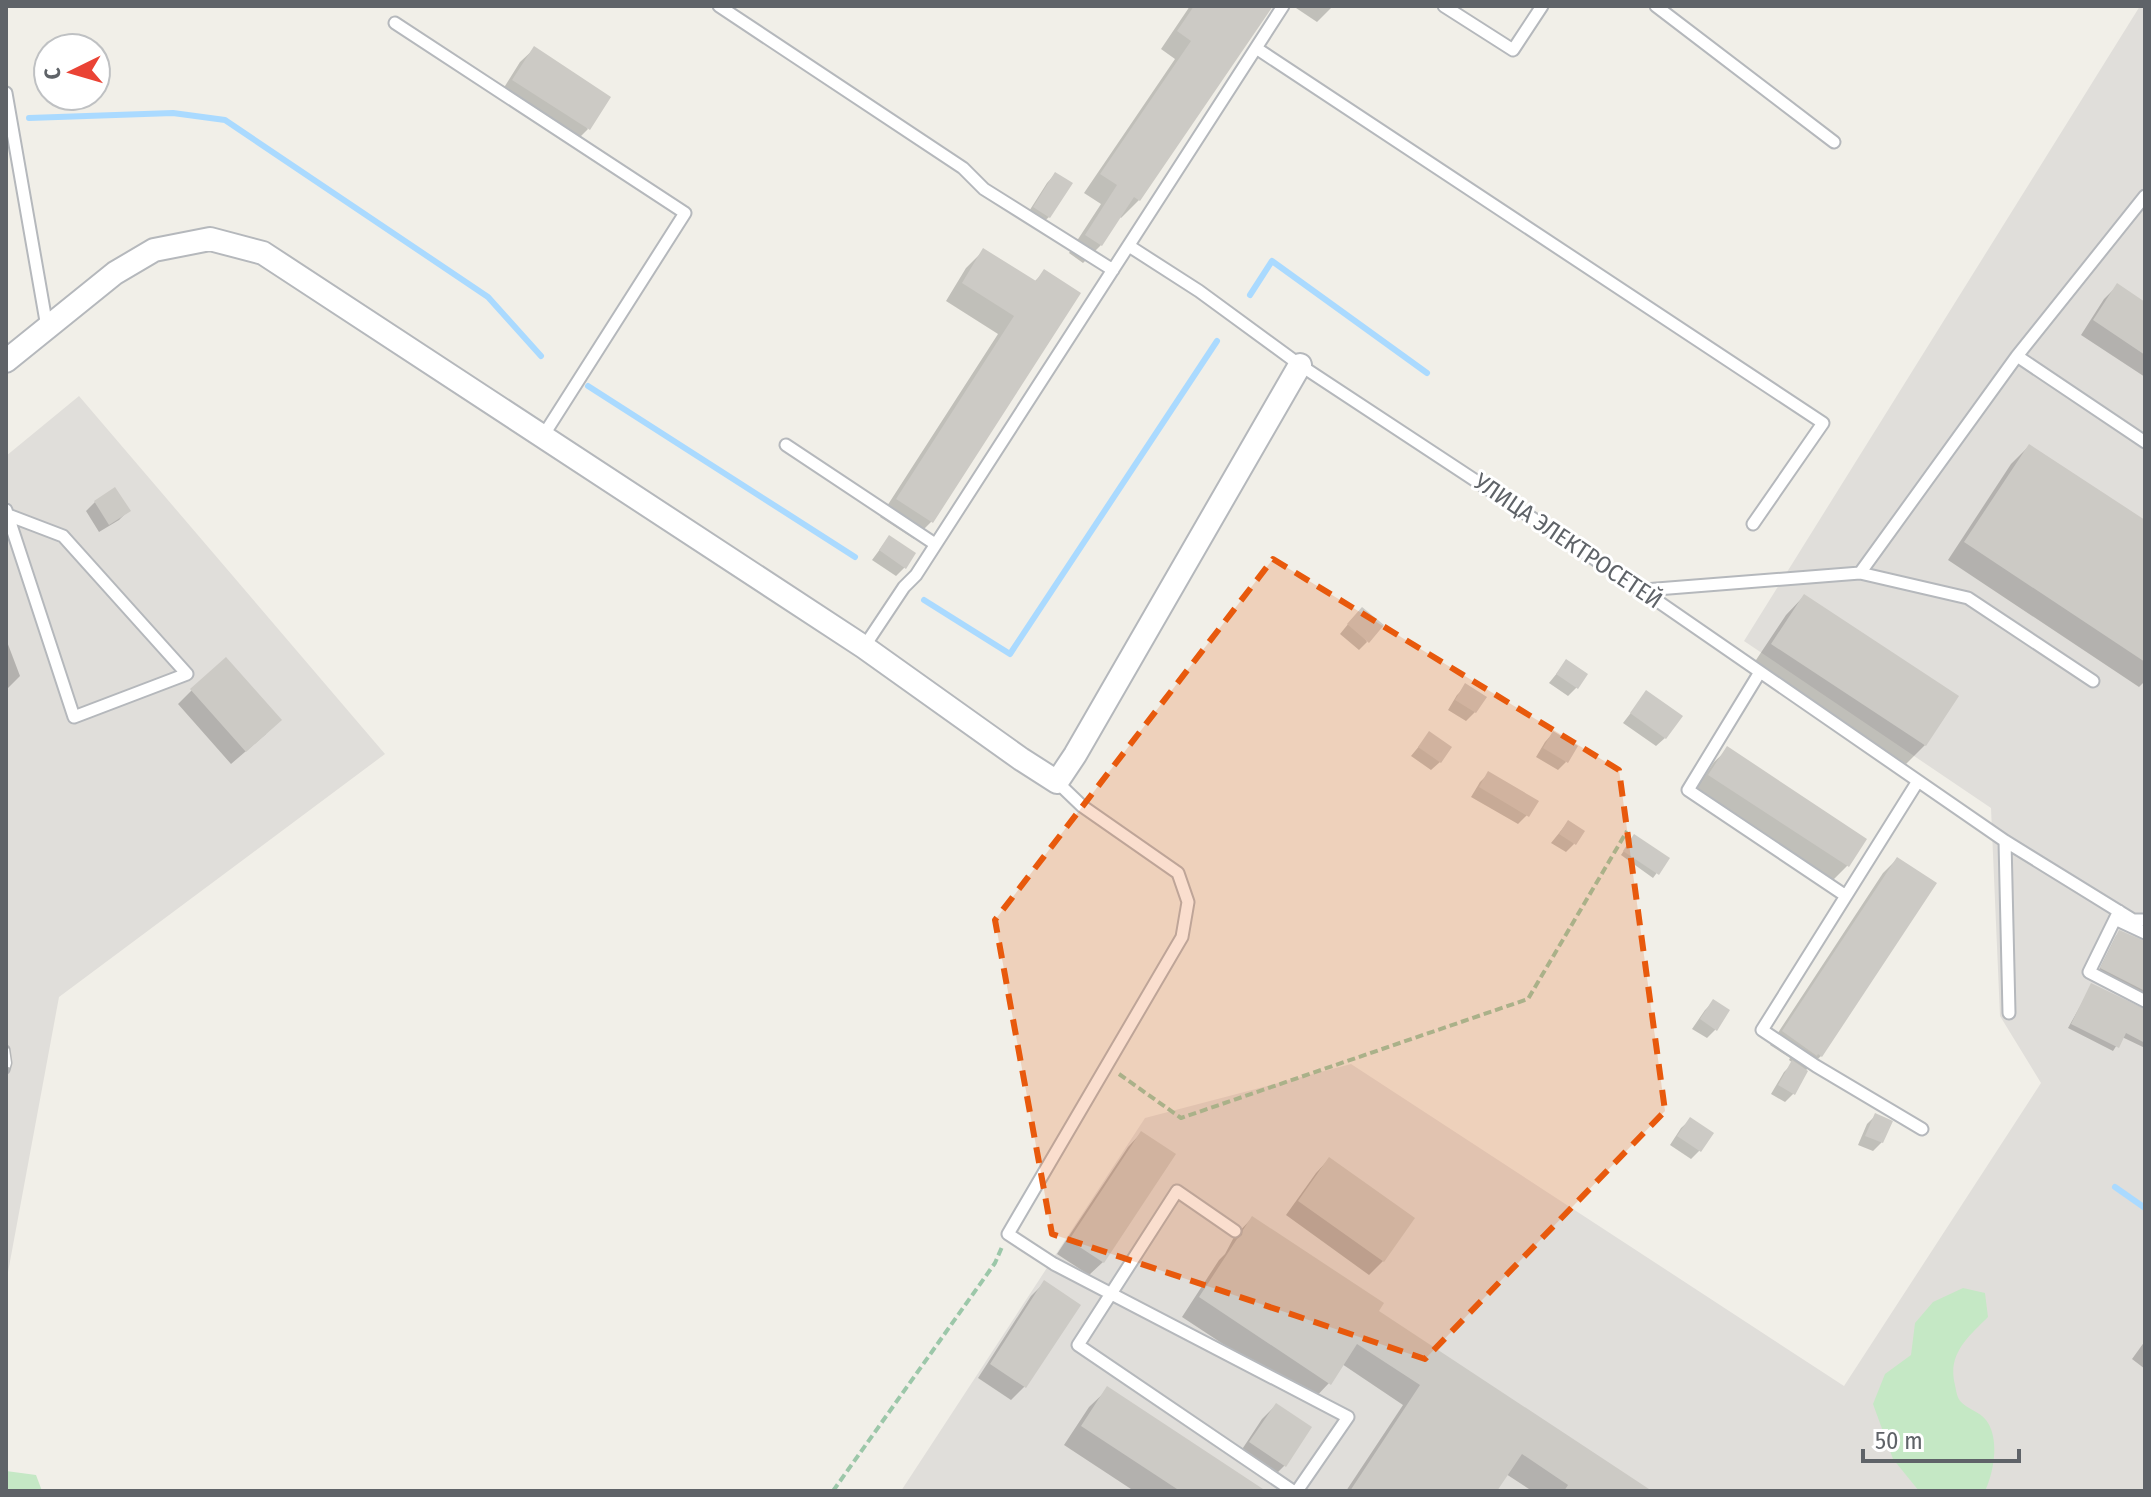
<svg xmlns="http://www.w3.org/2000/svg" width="2151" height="1497" font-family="'Fira Sans Condensed',sans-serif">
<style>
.industrial{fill:#e0deda}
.green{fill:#c5e8c5}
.shadow{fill:#0003}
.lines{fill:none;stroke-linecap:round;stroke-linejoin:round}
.stream{stroke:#aadaff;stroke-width:6}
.building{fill:#cccac5}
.service-casing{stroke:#b5b8bc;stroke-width:15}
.minor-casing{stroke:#b5b8bc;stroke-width:26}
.path{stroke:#9cc7a9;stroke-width:4;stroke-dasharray:8 4;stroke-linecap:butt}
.service{stroke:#fff;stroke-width:11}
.minor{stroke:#fff;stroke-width:22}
.rail-casing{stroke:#b6b7b8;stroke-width:9}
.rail{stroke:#fff;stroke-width:6;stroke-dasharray:18;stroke-linecap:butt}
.marked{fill:#e8590c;fill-opacity:0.2;stroke:#e8590c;stroke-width:6;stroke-dasharray:16 10;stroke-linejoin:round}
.labels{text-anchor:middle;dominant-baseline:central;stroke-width:6;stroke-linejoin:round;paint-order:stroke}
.street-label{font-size:24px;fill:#5f6368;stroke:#fff}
</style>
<rect width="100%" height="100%" fill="#f1efe8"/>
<!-- industrial -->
<path class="industrial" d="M2140,6h5v1485h-1244l244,-373 206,-54 493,322 197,-303 -41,-67 -9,-208 -247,-167z
M79,396l306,358 -326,243 -53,286v-827z"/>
<!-- green -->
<path class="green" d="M1963,1288l22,5 3,24c-20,20 -41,37 -33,68 1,5 2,13 6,17 7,7 19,10 25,18 14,18 8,52 -1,71h-66l-26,-32 -20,-55 12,-30 26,-19 4,-32 18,-21z
M6,1471l30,4 6,16h-36z"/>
<!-- shadow -->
<path class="shadow" d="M1190,6h81l-132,194 -18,18 -2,-2 -18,29 -18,18 -14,-10 32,-49 -17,-11 91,-134 -14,-10z
M1293,6h40l-16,16z
M534,49l54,80 -13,13 -75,-48 20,-32z
M1055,174l-6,43 -9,8 -14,-9 21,-33z
M983,251l51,31 10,-10 34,22 -147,228 -17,17 -34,-22 118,-183 -52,-33 20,-33z
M2117,286l28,18v73l-64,-42 23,-36z
M2029,446l116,77v158l-6,6 -191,-127 63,-96z
M95,502l33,9 -9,9 -20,12 -13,-21z
M889,537l16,30 -9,9 -24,-16z
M1804,596l121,149 -19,19 -152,-101 32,-48z
M1353,618l14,24 -8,8 -19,-16z
M6,639l14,37 -14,14z
M1566,662l11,25 -9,9 -19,-13z
M1466,686l9,26 -9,9 -18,-11 9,-15z
M192,690l74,44 -35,30 -53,-60z
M1647,692l18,46 -9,8 -33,-23z
M1553,733l13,29 -8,8 -22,-13 9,-15z
M1429,734l11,28 -9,8 -20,-14z
M1728,749l136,90 -17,27 -14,14 -137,-91 18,-27z
M1489,773l38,42 -9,9 -47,-27 9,-15z
M1568,822l6,22 -8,8 -15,-9z
M1631,840l36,19 -14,19 -32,-23z
M1897,859l-76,197 -16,15 -11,22 -9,9 -14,-8 13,-22 9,-9 -4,-3 1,-2 -20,-13 113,-172z
M2119,933l26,10v54l-47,-25 18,-36z
M2092,985l53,26v37l-23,-11 -9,14 -45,-23z
M1714,1001l1,29 -8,8 -15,-9 13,-19z
M1875,1116l7,26 -9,9 -15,-6 9,-21z
M1690,1120l10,30 -9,9 -21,-14 11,-17z
M1141,1133l-38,129 -14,13 -32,-21 71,-107z
M1329,1159l84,60 -30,42 -14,14 -83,-60 30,-42z
M1252,1218l124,94 272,179h-116l-26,-17 -11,17h-149l57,-86 -61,-41 -13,19 -18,19 -129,-85 37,-57 6,-6 9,-17z
M1044,1283l-19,103 -14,14 -33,-22 53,-82z
M2145,1341v28l-13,-10z
M1108,1389l155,102h-129l-70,-46 25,-38z
M1276,1405l9,60 -14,14 -34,-22 25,-38z"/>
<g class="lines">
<!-- stream -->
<path class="stream" d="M29,118l144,-5 52,7 263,177 53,59
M1250,295l22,-34 155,112
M588,386l267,171
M924,600l86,54 207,-313
M2115,1187l30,21"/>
</g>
<!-- building -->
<path class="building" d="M1194,6h79l-133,195 -6,-4 -32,49 -17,-11 32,-50 -17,-11 91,-133 -14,-10z
M534,46l77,51 -21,33 -78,-50z
M1055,172l18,11 -23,35 -17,-11z
M983,248l53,33 8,-12 37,24 -148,230 -37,-24 118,-183 -52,-33z
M2117,283l28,19v53l-52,-35z
M2029,444l116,76v142l-181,-120z
M115,487l16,24 -22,14 -15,-24z
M889,535l27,18 -10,16 -27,-19z
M1804,594l155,102 -33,50 -155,-102z
M1362,607l22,18 -15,18 -22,-19z
M226,657l56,63 -36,32 -56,-63z
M1566,659l22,15 -10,15 -22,-15z
M1465,683l22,14 -11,16 -21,-13z
M1646,690l37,26 -17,23 -36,-26z
M1429,731l23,16 -11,16 -23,-16z
M1553,731l25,15 -10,17 -25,-15z
M1727,746l140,93 -18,28 -141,-92z
M1488,771l51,30 -10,16 -50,-30z
M1568,820l17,11 -9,14 -17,-11z
M1634,834l36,24 -11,17 -36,-24z
M1897,857l40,26 -115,174 -4,-3 -1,2 -35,-25z
M2119,930l26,11v50l-45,-23z
M2091,983l54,26v34l-19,-10 -7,15 -48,-24z
M1713,999l17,11 -13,21 -17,-12z
M1792,1060l16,11 -13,24 -17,-10z
M1875,1113l18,8 -10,22 -18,-7z
M1690,1117l24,16 -13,19 -24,-16z
M1141,1131l35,23 -72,109 -35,-23z
M1329,1157l86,61 -31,44 -86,-61z
M1252,1216l132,87 -5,8 273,180h-88l4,-6 -46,-31 -25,37h-147l70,-106 -63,-41 -26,41 -132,-88 38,-58 5,-4 1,-5z
M1044,1280l37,25 -55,83 -36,-24z
M1107,1386l159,105h-86l-99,-65z
M1276,1403l36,24 -26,40 -37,-25z"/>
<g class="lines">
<defs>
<path id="service" d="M719,6l244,162 21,21 129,81
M1444,6l69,44 29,-44
M1656,6l178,136
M395,23l290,190 -142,223
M1256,48l567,375 -70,101
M6,93l41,234
M1129,246l70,45 101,74 343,226 362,250
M2017,356l128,86
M786,445l149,99
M6,510l68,207 113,-43 -124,-138 -55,-21
M1860,573l108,25 125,83
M1644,590l216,-17 157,-217 128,-160
M864,647l40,-60 12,-12 367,-569
M1760,672l-72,118 158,106
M1918,781l-156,249 54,36 106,63
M1057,782l25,24 96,67 10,29 -6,35 -174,297 46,30 294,153 -51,74
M2119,911l-30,61 56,29
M2115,919l30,14
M2009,1013l-4,-172 128,79h12
M1235,1231l-58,-40 -99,154 215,146"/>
<path id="minor" d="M6,361l109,-88 39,-23 56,-11 53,14 601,394 157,112 36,23 18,-27 225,-390"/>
</defs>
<!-- service casing -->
<use href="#service" class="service-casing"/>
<!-- minor casing -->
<use href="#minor" class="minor-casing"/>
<!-- path -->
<path class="path" d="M1119,1074l62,44 347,-119 99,-168
M833,1491l162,-228 7,-16"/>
<!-- service -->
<use href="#service" class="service"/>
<!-- minor -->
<use href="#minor" class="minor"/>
<defs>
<path id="rail" d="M6,1049l2,14 -2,7"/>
</defs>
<!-- rail casing -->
<use href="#rail" class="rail-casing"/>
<!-- rail -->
<use href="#rail" class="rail"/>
</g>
<!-- marked area -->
<path class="marked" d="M1273,559l346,211 46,341 -240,248 -373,-125 -57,-314z"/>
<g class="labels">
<!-- street labels -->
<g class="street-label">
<text transform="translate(1568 541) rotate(34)">УЛИЦА ЭЛЕКТРОСЕТЕЙ</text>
</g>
</g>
<!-- border -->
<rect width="2151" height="1497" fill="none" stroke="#5f6368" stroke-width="16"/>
<!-- north arrow -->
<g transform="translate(72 72) rotate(265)"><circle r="38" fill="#ffffff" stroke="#bfc1c3" stroke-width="2"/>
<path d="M0-6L14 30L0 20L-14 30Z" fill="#ea4335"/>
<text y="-12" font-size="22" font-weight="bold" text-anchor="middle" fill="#5f6368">С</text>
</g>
<!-- scale -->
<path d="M1863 1449v12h156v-12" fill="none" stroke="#5f6368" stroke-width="4"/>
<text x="1875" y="1449" font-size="24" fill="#5f6368" stroke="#ffffff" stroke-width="6" paint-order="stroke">50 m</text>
</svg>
